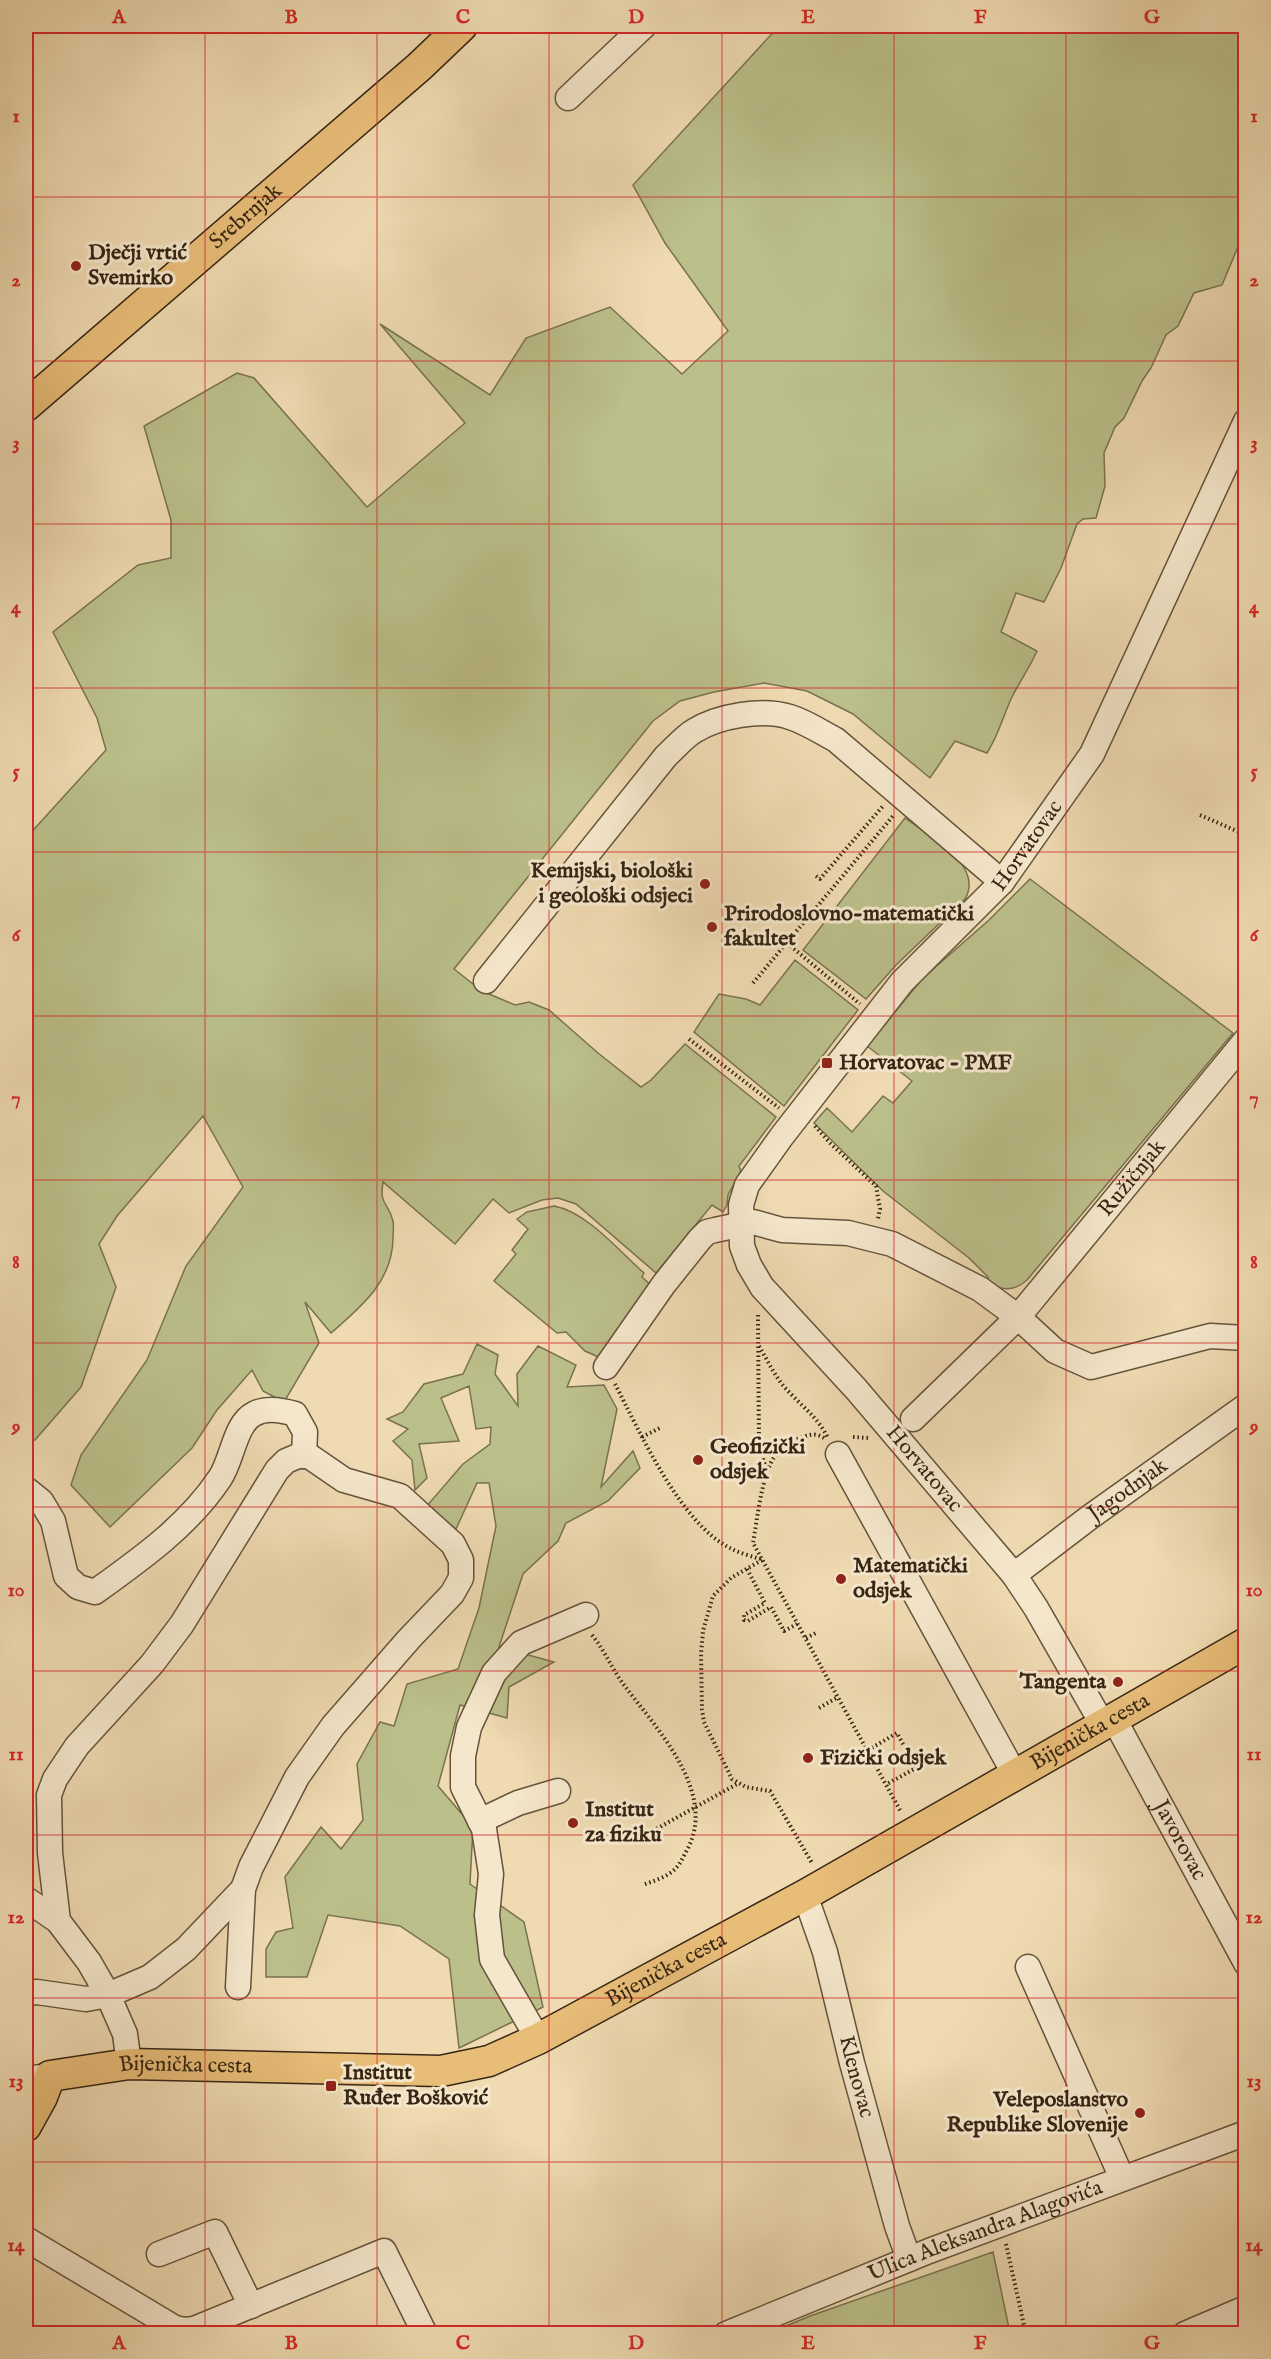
<svg xmlns="http://www.w3.org/2000/svg" width="1271" height="2359" font-family="'IM FELL English',serif">
<style>
.green{fill:#bbbf8a;stroke:#797250;stroke-width:1.5}
.lines{fill:none;stroke-linecap:round;stroke-linejoin:round}
.minor-casing{stroke:#65533c;stroke-width:27}
.major-casing{stroke:#372615;stroke-width:33}
.path{stroke:#372615;stroke-width:4;stroke-dasharray:1.5 3;stroke-linecap:butt}
.minor{stroke:#f5e7cc;stroke-width:24}
.major{stroke:#e8bd78;stroke-width:30}
.grid{fill:none;stroke:#d62828;stroke-width:1.5;stroke-opacity:0.55}
.poi-dot{fill:#8f2418;stroke:#f5e7cc;stroke-width:2}
.labels{text-anchor:middle;dominant-baseline:central;stroke-width:6;stroke-linejoin:round;paint-order:stroke}
.street-label{font-size:22px;fill:#372615;stroke:#f5e7cc}
.poi-label{font-size:22px;font-weight:bold;fill:#372615;stroke:#f5e7cc;text-anchor:start}
.neatline{fill:none;stroke:#d62828;stroke-width:2}
.grid-label{font-size:20px;text-anchor:middle;font-weight:bold;fill:#d62828}
</style>
<rect width="100%" height="100%" fill="#efdab1"/>
<filter id="stains"><feTurbulence type="fractalNoise" baseFrequency=".00333" numOctaves="4"/><feColorMatrix values="0 0 0 0 .2 0 0 0 0 .09 0 0 0 0 .02 0 0 0 .5 -.17"/></filter>
<radialGradient id="worn" r=".72"><stop offset=".6" stop-color="#630" stop-opacity="0"/><stop offset="1" stop-color="#630" stop-opacity=".3"/></radialGradient>
<!-- green -->
<path class="green" d="M779,26h466v204l-23,55 -28,8 -16,33 -12,9 -15,33 -9,13 -18,37 -9,9 -11,26 1,33 -9,32 -13,1 -6,5 -16,44 -17,34 -28,-9 -15,39 36,19c-7,16 -17,30 -25,46 -9,19 -13,37 -25,56l-32,-12 -25,37 -77,-64 -46,-23 -43,-8 -50,9 -34,9 -27,20 -199,248 28,22 33,14 14,-3 20,8 49,43 43,34 10,-7 34,-36 91,73 -37,49 2,5 -13,24 -1,10 -4,7 -11,-7 -56,68 -80,-69 -18,-6 -16,2 -33,13 -16,-14 -38,45 -72,-62c-4,24 5,19 10,39 1,5 0,13 0,18 -1,43 -32,68 -62,94l-26,-31 14,41 -35,59 -21,-11 -11,-21 -35,40 -25,38 -82,79 -39,-42 10,-30 66,-95 39,-94 57,-79 -40,-71 -86,100 -18,28 17,43 -35,100 -46,53 -9,1v-603l80,-88 -9,-32 -44,-86 85,-67 33,-7v-38l-27,-94 93,-53 17,5 113,129 98,-84 -85,-99 110,71 36,-57 84,-31 72,67 46,-43 -63,-88 -32,-58z
M905,818c23,17 80,47 60,81l-69,66 -30,34 -63,-49z
M1030,879l203,154 -206,247c-12,11 -26,12 -39,1v-4l-19,-19 -86,-67 -69,-68 13,-15 25,24 31,-36 10,7 19,-22 -45,-35 56,-68 66,-58z
M795,960l63,50 -74,96 -90,-74 25,-38 27,5 14,6z
M554,1206c33,6 65,45 90,67l-2,4 11,10 -50,72 -18,-8 -19,-19 -9,1 -63,-52 22,-27 -4,-4 16,-21 -11,-10 10,-7z
M477,1344l21,11 -3,19 23,32 -1,-32 21,-28 38,19 -9,22 37,-2 13,24 -16,78 32,-36 7,17 -32,33 -42,22 -8,18 -35,33 -24,73 55,15 -45,25 -2,31 -47,-13 -22,81 35,41 -3,57 54,38 19,85 -84,41 -10,-89 -49,-33 -72,-11 -21,62h-41v-28l10,-17 17,-4 -8,-51 36,-50 20,22 22,-29 -6,-56 23,-42 14,4 13,-42 51,-15 21,-61 17,-82 -7,-43h-12l-21,46 -31,-21 38,-44 27,-20 1,-17 -15,2 -7,-43 -28,12 18,43 -40,3 8,34 -12,12 -3,-30 -19,-19 15,-12 -21,-10 16,-7 21,-28 39,-10z
M993,2252l17,81h-241l41,-17z"/>
<g class="lines">
<defs>
<g id="minor">
<path d="M568,98l76,-72"/>
<path d="M486,981l180,-225c9,-8 18,-19 28,-25 24,-15 68,-23 96,-14 16,5 31,15 46,23l166,142"/>
<path d="M606,1367l58,-83 36,-45 7,-7 8,-2 38,-8 29,8 66,3 44,11 88,45 38,28 37,34 36,16 119,-31 36,2"/>
<path id="s1" d="M913,1419l105,-102 228,-277"/>
<path d="M838,1454l177,321"/>
<path d="M26,1489l15,12 12,20 13,55 12,11 17,5c46,-33 93,-66 125,-114 12,-17 15,-55 34,-64 12,-7 28,-4 41,0l10,18 -1,24"/>
<path id="s2" d="M1014,1575l76,-58 156,-111"/>
<path id="s3" d="M1114,1719l132,244"/>
<path id="s4" d="M1103,1725l-67,-117 -22,-33 -158,-186 -94,-102 -13,-22 -7,-19 -1,-41 6,-20 35,-49 120,-154 100,-100 90,-128 154,-333"/>
<path d="M480,1821l38,-18 40,-12"/>
<path id="s5" d="M805,1895l20,57 27,111 45,163 12,33"/>
<path d="M26,1899l32,22"/>
<path d="M1028,1967l94,211"/>
<path d="M26,1993l11,-1 49,7 22,-4 42,-18 36,-28 57,-60"/>
<path d="M538,2039l-46,-80 -5,-44 4,-41 -7,-45 -21,-42v-31l6,-29 25,-54 27,-30 65,-28"/>
<path d="M129,2064l-4,-30 -17,-39 -19,-33 -31,-41 -8,-68 -1,-58 6,-16 22,-33 75,-82 30,-40 95,-154 9,-9 12,-5h11l35,24 56,16 53,48 8,16v18l-9,16 -43,45 -76,87 -36,51 -46,90 -8,22 -5,98"/>
<path d="M26,2079l24,-3"/>
<path d="M26,2239l149,89 10,2 9,-1 190,-78 41,83"/>
<path d="M159,2254l56,-22 36,74"/>
<path id="s6" d="M726,2334l203,-83 317,-118"/>
<path d="M1185,2334l61,-26"/>
</g>
<g id="major">
<path id="s7" d="M26,406l393,-339 43,-41"/>
<path id="s8" d="M26,2126l16,-29 8,-21 79,-12 312,7 48,-10 49,-22 267,-144 441,-252"/>
</g>
</defs>
<!-- minor casing -->
<use href="#minor" class="minor-casing"/>
<!-- major casing -->
<use href="#major" class="major-casing"/>
<!-- path -->
<path class="path" d="M1200,815l46,20
M816,876l4,3 63,-73
M787,943l73,61
M753,983l140,-167
M689,1039l90,69
M815,1126l16,18 45,42 4,23 -2,10
M758,1315l1,132 8,24
M759,1346c10,17 18,35 32,48 16,17 26,23 37,44
M615,1384c25,48 65,139 115,164 9,5 21,8 30,11
M642,1437l18,-9
M853,1437l16,1
M824,1438c-9,-6 -16,-3 -26,1 -8,4 -17,10 -23,17 -13,17 -18,65 -22,87l148,269
M762,1560l-31,18 -18,18 -10,35 -2,23 1,56 2,12 28,57 14,8 24,4 42,72
M747,1569l18,34 -21,12v5l4,1 23,-14 13,24 13,-7
M592,1635c13,16 20,34 32,50 32,43 93,106 64,163 -4,7 -7,15 -12,20 -8,9 -23,13 -33,17
M806,1638l12,-6
M819,1708l19,-11
M868,1750l29,-17 19,35 -29,16
M633,1842l104,-58
M1006,2244l20,90"/>
<!-- minor -->
<use href="#minor" class="minor"/>
<!-- major -->
<use href="#major" class="major"/>
</g>
<!-- grid -->
<path class="grid" d="M205,26v2308M377,26v2308M549,26v2308M722,26v2308M894,26v2308M1066,26v2308M26,197h1220M26,361h1220M26,524h1220M26,688h1220M26,852h1220M26,1016h1220M26,1180h1220M26,1343h1220M26,1507h1220M26,1671h1220M26,1835h1220M26,1998h1220M26,2162h1220"/>
<!-- markers -->
<g class="poi-dot">
<circle cx="76" cy="266" r="6"/>
<circle cx="705" cy="884" r="6"/>
<circle cx="712" cy="927" r="6"/>
<rect x="821" y="1057" width="12" height="12" rx="3"/>
<circle cx="698" cy="1460" r="6"/>
<circle cx="841" cy="1579" r="6"/>
<circle cx="1118" cy="1682" r="6"/>
<circle cx="808" cy="1758" r="6"/>
<circle cx="573" cy="1823" r="6"/>
<rect x="325" y="2080" width="12" height="12" rx="3"/>
<circle cx="1140" cy="2113" r="6"/>
</g>
<g class="labels">
<!-- street labels -->
<g class="street-label">
<text stroke="none"><textPath href="#s7" startOffset="290">Srebrnjak</textPath></text>
<text stroke="none"><textPath href="#s4" startOffset="1106">Horvatovac</textPath></text>
<text stroke="none"><textPath href="#s1" startOffset="326">Ružičnjak</textPath></text>
<text transform="translate(924 1469) rotate(50)">Horvatovac</text>
<text stroke="none"><textPath href="#s2" startOffset="142">Jagodnjak</textPath></text>
<text stroke="none"><textPath href="#s8" startOffset="1182">Bijenička cesta</textPath></text>
<text stroke="none"><textPath href="#s3" startOffset="138">Javorovac</textPath></text>
<text stroke="none"><textPath href="#s8" startOffset="696">Bijenička cesta</textPath></text>
<text stroke="none"><textPath href="#s8" startOffset="192">Bijenička cesta</textPath></text>
<text stroke="none"><textPath href="#s5" startOffset="189">Klenovac</textPath></text>
<text stroke="none"><textPath href="#s6" startOffset="279">Ulica Aleksandra Alagovića</textPath></text>
</g>
<!-- poi labels -->
<g class="poi-label">
<text x="88" y="253">Dječji vrtić<tspan x="88" dy="25">Svemirko</tspan></text>
<text x="693" y="871" text-anchor="end">Kemijski, biološki<tspan x="693" dy="25">i geološki odsjeci</tspan></text>
<text x="724" y="914">Prirodoslovno-matematički<tspan x="724" dy="25">fakultet</tspan></text>
<text x="839" y="1063">Horvatovac - PMF</text>
<text x="710" y="1447">Geofizički<tspan x="710" dy="25">odsjek</tspan></text>
<text x="853" y="1566">Matematički<tspan x="853" dy="25">odsjek</tspan></text>
<text x="1106" y="1682" text-anchor="end">Tangenta</text>
<text x="820" y="1758">Fizički odsjek</text>
<text x="585" y="1810">Institut<tspan x="585" dy="25">za fiziku</tspan></text>
<text x="343" y="2073">Institut<tspan x="343" dy="25">Ruđer Bošković</tspan></text>
<text x="1128" y="2100" text-anchor="end">Veleposlanstvo<tspan x="1128" dy="25">Republike Slovenije</tspan></text>
</g>
</g>
<!-- margin -->
<rect width="1271" height="2359" fill="none" stroke="#efdab1" stroke-width="66"/>
<rect x="33" y="33" width="1205" height="2293" class="neatline"/>
<g class="grid-label">
<text x="119" y="23">A</text>
<text x="291" y="23">B</text>
<text x="463" y="23">C</text>
<text x="636" y="23">D</text>
<text x="808" y="23">E</text>
<text x="980" y="23">F</text>
<text x="1152" y="23">G</text>
<text x="16" y="122">1</text>
<text x="1254" y="122">1</text>
<text x="16" y="286">2</text>
<text x="1254" y="286">2</text>
<text x="16" y="449">3</text>
<text x="1254" y="449">3</text>
<text x="16" y="613">4</text>
<text x="1254" y="613">4</text>
<text x="16" y="777">5</text>
<text x="1254" y="777">5</text>
<text x="16" y="941">6</text>
<text x="1254" y="941">6</text>
<text x="16" y="1104">7</text>
<text x="1254" y="1104">7</text>
<text x="16" y="1268">8</text>
<text x="1254" y="1268">8</text>
<text x="16" y="1432">9</text>
<text x="1254" y="1432">9</text>
<text x="16" y="1596">10</text>
<text x="1254" y="1596">10</text>
<text x="16" y="1760">11</text>
<text x="1254" y="1760">11</text>
<text x="16" y="1923">12</text>
<text x="1254" y="1923">12</text>
<text x="16" y="2087">13</text>
<text x="1254" y="2087">13</text>
<text x="16" y="2251">14</text>
<text x="1254" y="2251">14</text>
<text x="119" y="2349">A</text>
<text x="291" y="2349">B</text>
<text x="463" y="2349">C</text>
<text x="636" y="2349">D</text>
<text x="808" y="2349">E</text>
<text x="980" y="2349">F</text>
<text x="1152" y="2349">G</text>
</g>
<rect width="100%" height="100%" filter="url(#stains)"/>
<rect width="100%" height="100%" fill="url(#worn)"/>
</svg>
